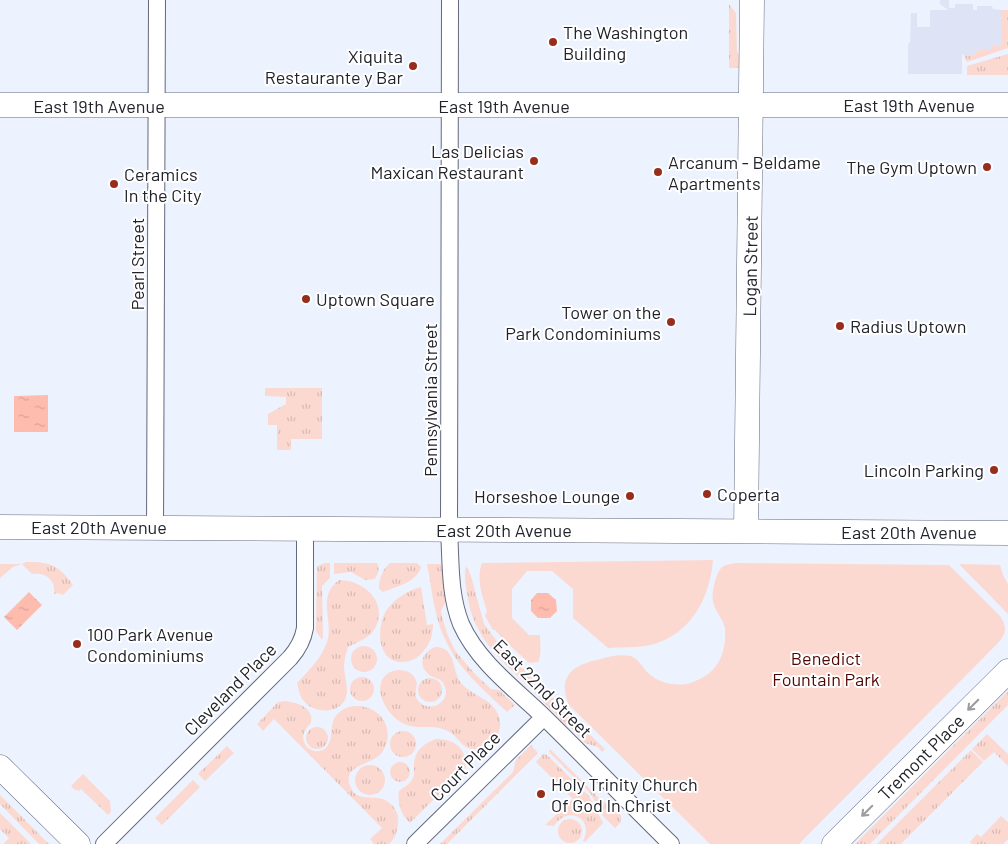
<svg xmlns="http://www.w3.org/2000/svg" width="1008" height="844" font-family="Barlow,sans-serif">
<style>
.built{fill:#dee4f6}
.grass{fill:url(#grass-tufts)}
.green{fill:#fbd9d1}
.water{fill:url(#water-ripples)}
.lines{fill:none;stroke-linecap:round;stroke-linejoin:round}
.street-casing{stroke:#63697c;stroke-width:18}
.secondary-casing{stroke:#63697c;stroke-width:25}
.street{stroke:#fff;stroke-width:16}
.secondary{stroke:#fff;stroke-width:24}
.oneway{stroke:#9b9ca0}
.poi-dot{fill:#972d1d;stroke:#fff;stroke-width:2}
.labels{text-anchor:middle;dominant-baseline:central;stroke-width:4;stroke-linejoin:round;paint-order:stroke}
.poi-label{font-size:18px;fill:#21232b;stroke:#fff;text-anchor:start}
.street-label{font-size:18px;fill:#21232b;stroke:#fff}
.park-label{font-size:18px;fill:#530600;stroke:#fff}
</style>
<defs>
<pattern id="grass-tufts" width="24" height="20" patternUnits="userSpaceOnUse" patternTransform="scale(1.25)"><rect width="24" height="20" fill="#fbd9d1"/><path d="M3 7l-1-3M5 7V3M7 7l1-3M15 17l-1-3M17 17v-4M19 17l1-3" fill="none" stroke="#d7bab4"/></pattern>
<pattern id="water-ripples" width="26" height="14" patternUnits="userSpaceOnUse" patternTransform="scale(1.25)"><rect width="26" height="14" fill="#febcaf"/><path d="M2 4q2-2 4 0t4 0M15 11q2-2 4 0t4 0" fill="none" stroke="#d9a197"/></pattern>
</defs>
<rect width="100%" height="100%" fill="#edf2ff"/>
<!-- built -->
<path class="built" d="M940,0h9v8h6v-4h18v6h4v-4h15l1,3 8,1v36l-10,4h-12l-8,6h-7l-2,-2v20h-54v-30l2,-2 1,-29h6v14h13v-17h18l-8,-6z"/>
<!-- grass -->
<path class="grass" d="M729,4l7,9 1,38 6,11v6h-14z
M1001,10h7v38l-41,14 -3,-6h7l8,-6h12v-4h10z
M1008,54v21h-41v-9z
M265,388h57v51h-31v11h-14v-25h-9v-11l18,-10v-7l-21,-1z
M26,562c24,-1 34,4 47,23l-10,10 -5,-2 -4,1c2,-14 -8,-22 -22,-20l-10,-10 -9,3 -13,11v-14h22z
M325,563h5v15l-8,8 1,51 -1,3 -6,-9 1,-65z
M334,563h43c3,7 1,10 -2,16l-10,1 -14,-8 -17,2z
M390,563h27l4,4c-4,15 -25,20 -38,25l-4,-3c0,-10 3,-19 11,-26z
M427,564h14l5,37 -5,10 1,6 6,19 8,16 20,23 15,14 8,1 16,15 -8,7c-23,-22 -49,-43 -62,-73 -11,-22 -13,-50 -18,-75z
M466,566l5,10 13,48 15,20 38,39 -6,6c-31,-31 -58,-50 -64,-96 -2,-10 -3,-18 -1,-27z
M339,580c26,0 51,24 35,50 -6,9 -17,12 -26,17 -2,7 -4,13 -4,19 0,13 8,27 -2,38 -10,10 -30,8 -38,-3 -5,-5 -5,-12 -7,-18 12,-13 24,-24 30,-41 7,-22 -11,-45 12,-62z
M421,587l6,38 6,-1c0,13 -4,22 -13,31 -4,4 -11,7 -17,7 -26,1 -27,-34 -17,-51 7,-11 22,-21 35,-24z
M351 659a13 13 0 1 1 26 0a13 13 0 1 1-26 0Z
M435,647c22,0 16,23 26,36 11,13 30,15 37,31 8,17 -7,38 -27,35 -9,-2 -13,-11 -20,-16 -16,-11 -31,-2 -47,-9 -16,-7 -34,-36 -17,-50 9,-7 25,-5 29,6 3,9 -6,16 6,24 12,8 28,-4 23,-17 -3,-10 -11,-8 -17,-13 -11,-10 -5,-22 7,-27z
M350 689a12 12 0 1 1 24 0a12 12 0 1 1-24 0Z
M418 690a12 12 0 1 1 24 0a12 12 0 1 1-24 0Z
M542,687l31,32 -7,6 -31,-32z
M1008,691v14l-138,139h-15z
M285,701c10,1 29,6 26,21 -1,4 -5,5 -6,9 -5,8 1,19 10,20 5,1 11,-2 13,-6 5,-7 2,-18 6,-26 10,-19 40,-16 50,2 7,12 4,29 -8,37 -10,7 -35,9 -25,30 5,11 16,9 26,10 14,1 23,14 21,26 -1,8 -3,15 -9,20h-15l-4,-5 12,-11 -108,-109 -11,12 -6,-7 21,-22z
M577,722l28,27 -3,3 -4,-5 -13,-4 -14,-15z
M306 738a11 11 0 1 1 22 0a11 11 0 1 1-22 0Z
M390 744a13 13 0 1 1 26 0a13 13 0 1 1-26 0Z
M987,734l21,20v12l-14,-14 -10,9 -12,-12z
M436,739c19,0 30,9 30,28l-56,56c-9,-8 -13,-20 -11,-32 4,-4 9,-5 12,-10 4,-5 3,-10 3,-16 0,-14 10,-22 22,-26z
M531,745l7,8 -91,91h-7l73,-72 3,-12z
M227,746l7,7 -29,28 -7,-7z
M550,749l49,49 7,5 10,2 4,4 1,13 -6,6 -12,-12 -12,-22 -42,-42z
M971,750l12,12 -82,82h-24z
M543,754l4,1 42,41 14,27 -18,19 -2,-1c12,-22 -15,-37 -29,-15l-9,-1 28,-26 -37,-37z
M390 772a10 10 0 1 1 20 0a10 10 0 1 1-20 0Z
M355 780a15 15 0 1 1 30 0a15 15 0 1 1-30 0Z
M83,774l27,27 1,11 -3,3 -27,-26 -2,2 -5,-2 -3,-3z
M193,780l7,7 -38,38 -7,-7z
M0,795l49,49h-10l-39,-40z
M0,813l31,31h-28l6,-6 -9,-9z
M1001,816l7,6v17l-5,5h-31l-2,-2 7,-8 4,3z
M558 831a12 12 0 1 1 24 0a12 12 0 1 1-24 0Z"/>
<!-- green -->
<path class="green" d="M713,560c-3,38 -23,76 -63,85 -13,3 -28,2 -42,3l-35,-30v-29l-21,-18h-25l-15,18v29l17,17h11c0,9 2,19 -2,27l-8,1 -3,-2 -23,-21 -9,-10h-2l-8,-14 2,-5c-5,-15 -11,-33 -5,-48z
M735,563l214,2 51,51c8,12 6,18 -3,28l-198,200h-89l-141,-139c-13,-30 6,-41 32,-46 9,-3 20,-5 30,-3 7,3 11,10 16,16 11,11 30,16 46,10 20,-7 30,-21 32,-42 0,-5 1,-11 -1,-15 -2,-7 -8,-13 -10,-20 -4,-9 1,-29 7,-37 3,-3 9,-4 14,-5z
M959,564l41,1 3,10 5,9v30z"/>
<!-- water -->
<path class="water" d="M48,395v37h-34v-36z
M29,592l13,13 -25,25 -13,-13z
M537,593h11l8,7 1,11 -7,7h-12l-7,-7v-11z"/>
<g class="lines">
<defs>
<path id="street" d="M450,0l-1,530c2,31 0,64 12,94 17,38 54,65 83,93 43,42 84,85 127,127
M155,528l2,-528
M104,844l186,-186c8,-9 13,-18 15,-30v-99
M415,844l129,-127"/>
<path id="secondary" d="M0,105h1008
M0,527l1008,6
M746,531l6,-531
M0,767l78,77
M834,844l174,-173"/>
</defs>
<!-- street casing -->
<use href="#street" class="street-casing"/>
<!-- secondary casing -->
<use href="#secondary" class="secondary-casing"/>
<!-- street -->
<use href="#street" class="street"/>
<!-- secondary -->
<use href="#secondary" class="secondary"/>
</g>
<!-- one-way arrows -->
<defs><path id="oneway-shaft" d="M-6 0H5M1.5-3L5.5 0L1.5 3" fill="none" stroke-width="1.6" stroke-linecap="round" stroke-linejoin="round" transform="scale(1.25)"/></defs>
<g class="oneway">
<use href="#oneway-shaft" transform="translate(973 705) rotate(135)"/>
<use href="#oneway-shaft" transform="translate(867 811) rotate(135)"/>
</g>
<!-- markers -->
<g class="poi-dot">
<circle cx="553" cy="42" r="5"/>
<circle cx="413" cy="66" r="5"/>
<circle cx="534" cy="161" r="5"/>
<circle cx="987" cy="167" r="5"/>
<circle cx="658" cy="172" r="5"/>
<circle cx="114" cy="184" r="5"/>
<circle cx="306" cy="299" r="5"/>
<circle cx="671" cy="322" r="5"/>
<circle cx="840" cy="326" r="5"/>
<circle cx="994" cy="470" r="5"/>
<circle cx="707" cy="494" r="5"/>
<circle cx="630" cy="496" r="5"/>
<circle cx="77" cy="644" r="5"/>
<circle cx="541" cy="794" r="5"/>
</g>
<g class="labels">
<!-- poi labels -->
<g class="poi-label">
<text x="563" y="32">The Washington<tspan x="563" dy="21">Building</tspan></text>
<text x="403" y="56" text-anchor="end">Xiquita<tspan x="403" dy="21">Restaurante y Bar</tspan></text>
<text x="524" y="151" text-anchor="end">Las Delicias<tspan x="524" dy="21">Maxican Restaurant</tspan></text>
<text x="668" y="162">Arcanum - Beldame<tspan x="668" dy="21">Apartments</tspan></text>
<text x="977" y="167" text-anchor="end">The Gym Uptown</text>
<text x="124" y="174">Ceramics<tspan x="124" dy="21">In the City</tspan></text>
<text x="316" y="299">Uptown Square</text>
<text x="661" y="312" text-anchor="end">Tower on the<tspan x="661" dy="21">Park Condominiums</tspan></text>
<text x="850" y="326">Radius Uptown</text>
<text x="984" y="470" text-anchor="end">Lincoln Parking</text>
<text x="717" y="494">Coperta</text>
<text x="620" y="496" text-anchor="end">Horseshoe Lounge</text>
<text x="87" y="634">100 Park Avenue<tspan x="87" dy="21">Condominiums</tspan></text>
<text x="551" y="784">Holy Trinity Church<tspan x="551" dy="21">Of God In Christ</tspan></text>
</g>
<!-- street labels -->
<g class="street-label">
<text x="909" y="105">East 19th Avenue</text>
<text x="99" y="106">East 19th Avenue</text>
<text x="504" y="106">East 19th Avenue</text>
<text transform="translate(137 264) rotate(-90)">Pearl Street</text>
<text transform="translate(750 266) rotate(-89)">Logan Street</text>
<text transform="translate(430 400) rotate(-90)">Pennsylvania Street</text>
<text x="99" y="527">East 20th Avenue</text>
<text x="504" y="530">East 20th Avenue</text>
<text x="909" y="532">East 20th Avenue</text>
<text transform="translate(543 688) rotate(45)">East 22nd Street</text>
<text transform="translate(230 689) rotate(-45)">Cleveland Place</text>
<text transform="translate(921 757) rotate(-45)">Tremont Place</text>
<text transform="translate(465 766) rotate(-45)">Court Place</text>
</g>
<!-- park labels -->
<g class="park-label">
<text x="826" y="658">Benedict<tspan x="826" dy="21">Fountain Park</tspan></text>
</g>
</g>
</svg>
